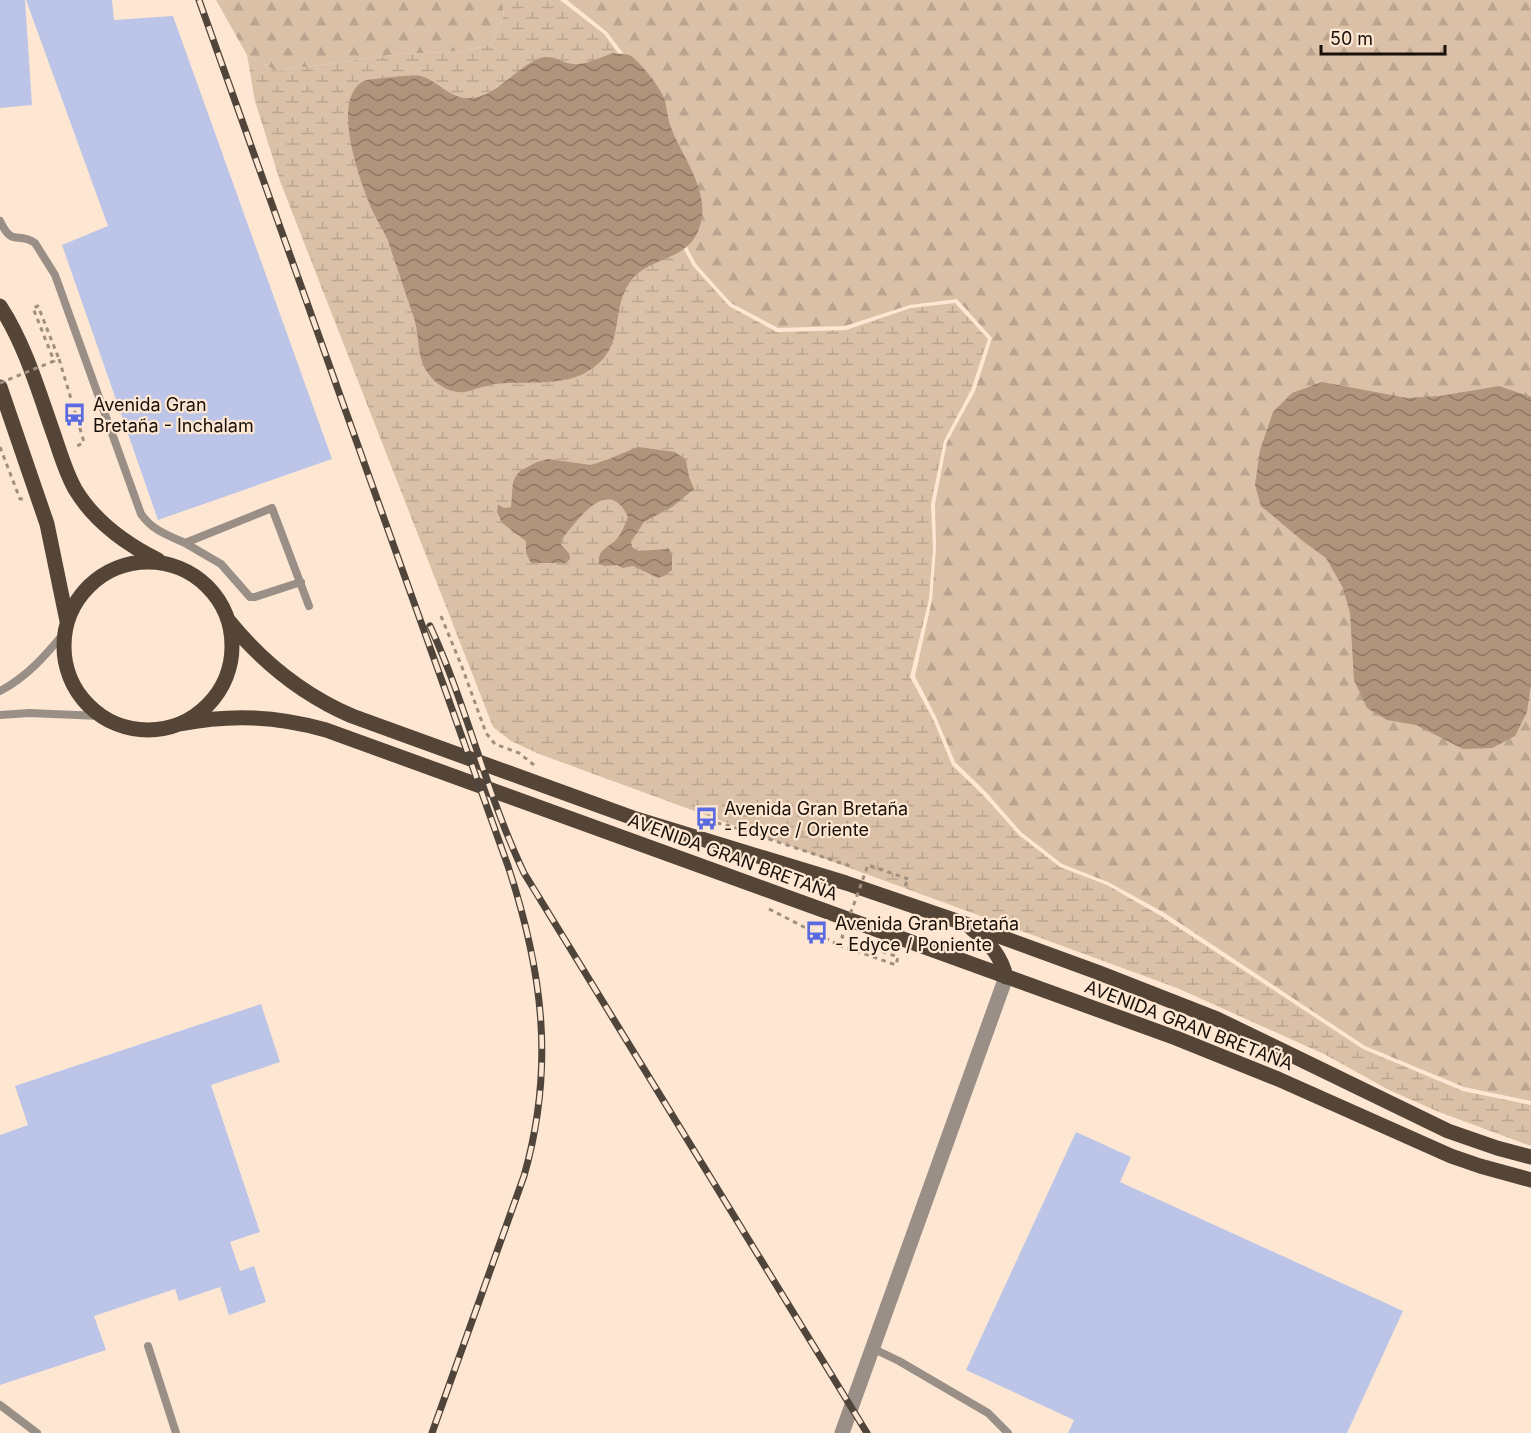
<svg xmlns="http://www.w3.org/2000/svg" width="1531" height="1433" font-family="Inter,sans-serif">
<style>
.forest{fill:url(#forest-firs)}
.wetland{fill:url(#wetland-marsh)}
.water{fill:url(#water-waves)}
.building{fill:#bcc5e7}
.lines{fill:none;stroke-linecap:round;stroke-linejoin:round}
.path{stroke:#9f8f7f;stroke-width:3;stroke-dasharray:4.5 4.5;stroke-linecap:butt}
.service{stroke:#998f87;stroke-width:8}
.minor{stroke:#998f87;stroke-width:15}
.primary{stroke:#554537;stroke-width:15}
.rail-casing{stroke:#50453a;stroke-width:7}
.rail{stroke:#fee7d2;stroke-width:4.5;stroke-dasharray:14;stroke-linecap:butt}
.path-bridge{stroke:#9f8f7f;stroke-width:3;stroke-dasharray:4.5 4.5;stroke-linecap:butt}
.labels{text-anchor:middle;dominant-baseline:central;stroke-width:4.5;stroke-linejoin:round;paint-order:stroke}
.poi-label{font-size:18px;fill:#181009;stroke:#fee7d2;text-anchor:start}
.street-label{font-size:18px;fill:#181009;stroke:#fee7d2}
</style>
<defs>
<pattern id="forest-firs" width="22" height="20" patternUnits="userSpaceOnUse" patternTransform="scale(1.5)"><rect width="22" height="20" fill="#dbc0a8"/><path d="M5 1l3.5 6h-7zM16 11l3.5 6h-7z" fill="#bba48f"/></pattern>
<pattern id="wetland-marsh" width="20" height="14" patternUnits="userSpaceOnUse" patternTransform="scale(1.5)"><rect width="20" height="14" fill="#dbc0a8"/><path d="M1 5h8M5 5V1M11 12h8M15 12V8" fill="none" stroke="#bba48f"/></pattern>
<pattern id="water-waves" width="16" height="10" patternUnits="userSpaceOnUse" patternTransform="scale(1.5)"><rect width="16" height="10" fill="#b0947b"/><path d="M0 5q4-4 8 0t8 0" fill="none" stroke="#8e7763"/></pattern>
</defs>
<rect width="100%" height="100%" fill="#fee7d2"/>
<!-- forest -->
<path class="forest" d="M216,0h286l2,14 -12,30 -26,7 -66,3 -124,17 -29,-16z
M567,0h964v1101l-67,-14 -99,-41 -202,-134 -55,-30 -46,-18 -41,-32 -35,-40 -31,-30 -19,-45 -21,-41 17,-76 4,-52 -1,-44 12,-62 28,-51 17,-53 -35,-39 -47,6 -65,21 -67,2 -47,-25 -35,-39 -22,-41 -23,-133 -44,-58z"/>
<!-- wetland -->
<path class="wetland" d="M502,0h58l44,34 43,58 23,132 23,42 36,40 48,26 69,-2 65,-22 44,-5 33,36 -17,51 -27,51 -13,63 2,44 -4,51 -19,78 23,42 19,46 31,30 36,40 41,32 47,18 54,31 202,133 100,42 68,14v41l-92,-34 -50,-22 -65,-36 -147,-66 -638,-234 -28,-13 -18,-14 -213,-546 -25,-80 -8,-46 29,16 124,-17 66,-3 26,-7 12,-30z"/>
<!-- water -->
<path class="water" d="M613,53c5,1 13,0 18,3 9,6 29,31 33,42 3,9 3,18 6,27 11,31 41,65 30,101 -10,34 -46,30 -66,51 -28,32 -3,71 -49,96 -23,13 -63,8 -89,11 -11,1 -21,6 -31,8 -15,2 -30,-8 -38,-20 -11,-17 -7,-38 -14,-57 -8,-23 -15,-45 -23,-68 -3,-12 -11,-22 -16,-33 -12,-26 -47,-118 -8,-134 11,-1 46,-6 55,-4 15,4 28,21 45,22 28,2 48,-29 72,-39 16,-7 25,7 40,5 11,-1 24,-7 35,-11z
M1322,382l85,16 33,-2 59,-10 32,11v287l-4,28 -12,24 -23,12 -29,1 -47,-24 -29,-5 -20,-12 -13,-28 -4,-67 -7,-25 -17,-30 -22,-16 -43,-36 -6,-21 5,-35 13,-38 19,-19z
M638,447l37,5 11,8 3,17 5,12 -22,18 -28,15 -13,20 1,5 6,4 31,-2 3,5v16l-8,6 -6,2 -25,-12 -10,2 -6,-3 -12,1 -6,-2c-2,-14 8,-16 17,-24 5,-5 9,-16 12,-23 -20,-43 -50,3 -66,22l-1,6 8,8 1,6 -4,4h-35l-5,-10v-12l-24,-18 -5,-11 1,-7 6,3 7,-1 2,-25 3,-6 4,-5 17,-9 11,-3 43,6 18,-6z"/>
<!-- building -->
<path class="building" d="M0,0h25l7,105 -32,3z
M26,0h86l2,20 59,-4 159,443 -174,61 -96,-275 46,-19z
M261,1004l19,58 -69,23 49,147 -30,10 10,29 14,-5 12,36 -37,13 -9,-28 -41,14 -4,-12 -81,27 12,34 -106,35v-250l28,-10 -13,-39z
M1076,1132l55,25 -11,25 283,129 -56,122h-279l6,-13 -108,-50z"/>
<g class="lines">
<!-- path -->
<path class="path" d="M59,359l25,83 -10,6
M0,447l20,52h3
M441,616l21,51 24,66 9,11 24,9 15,12
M699,821l25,3 129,43
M905,886l3,-7
M769,909l70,36"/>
<!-- service -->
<path class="service" d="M0,221c13,27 17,10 35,22l20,32 86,239c11,16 26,21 44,29l87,-35 37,98
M185,543l36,21 29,33h5l46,-15
M0,691c27,-14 46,-36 65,-59
M0,715l29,-2 72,3
M148,1346l28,87
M874,1349l25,12 89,52 20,20
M0,1405l37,28"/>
<!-- minor -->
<path class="minor" d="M842,1433l164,-456"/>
<!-- primary -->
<path class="primary" d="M0,306c26,40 39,87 55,132 6,18 11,35 20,51 19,32 51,55 83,71
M0,387l47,137 20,97
M64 646a84 84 0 1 1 168 0a84 84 0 1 1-168 0Z
M228,620c34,42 73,74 124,96l284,103 210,64 117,40 134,49 120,47 231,112 49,17 34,9
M180,724c51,-10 96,-8 146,6l850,308 102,41 173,77 29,10 51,14
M972,929c16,12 30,29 34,48"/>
<defs>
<path id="rail" d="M199,0l309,866c35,106 47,202 16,310l-92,257
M430,626c37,80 56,167 94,247l343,560"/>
</defs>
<!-- rail casing -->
<use href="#rail" class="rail-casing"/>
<!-- rail -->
<use href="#rail" class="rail"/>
<!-- path-bridge -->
<path class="path-bridge" d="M0,383l54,-22 -21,-53 5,-2 21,53
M839,945l57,20 2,-8 -56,-20 26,-72 40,14"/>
</g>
<!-- icons -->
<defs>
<symbol id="bus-bare" viewBox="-9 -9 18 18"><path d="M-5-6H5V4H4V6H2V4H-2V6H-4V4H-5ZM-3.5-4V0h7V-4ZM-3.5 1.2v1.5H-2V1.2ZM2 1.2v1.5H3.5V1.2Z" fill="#5a6ae1" stroke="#fee7d2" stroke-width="2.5" paint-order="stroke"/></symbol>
</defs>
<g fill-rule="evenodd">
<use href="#bus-bare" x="58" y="398" width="33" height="33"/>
<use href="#bus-bare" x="690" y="802" width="33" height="33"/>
<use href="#bus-bare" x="800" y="916" width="33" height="33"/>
</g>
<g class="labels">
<!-- poi labels -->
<g class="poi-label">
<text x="93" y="404">Avenida Gran<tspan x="93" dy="21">Bretaña - Inchalam</tspan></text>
<text x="724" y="808">Avenida Gran Bretaña<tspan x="724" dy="21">- Edyce / Oriente</tspan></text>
<text x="835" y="923">Avenida Gran Bretaña<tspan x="835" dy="21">- Edyce / Poniente</tspan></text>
</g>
<!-- street labels -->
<g class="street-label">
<text transform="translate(733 857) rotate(20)">AVENIDA GRAN BRETAÑA</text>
<text transform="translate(1189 1025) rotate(21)">AVENIDA GRAN BRETAÑA</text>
</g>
</g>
<!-- scale -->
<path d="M1321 45v9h124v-9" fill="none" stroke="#181009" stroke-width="3"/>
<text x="1330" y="45" font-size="18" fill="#181009" stroke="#fee7d2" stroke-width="4.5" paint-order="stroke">50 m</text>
</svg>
